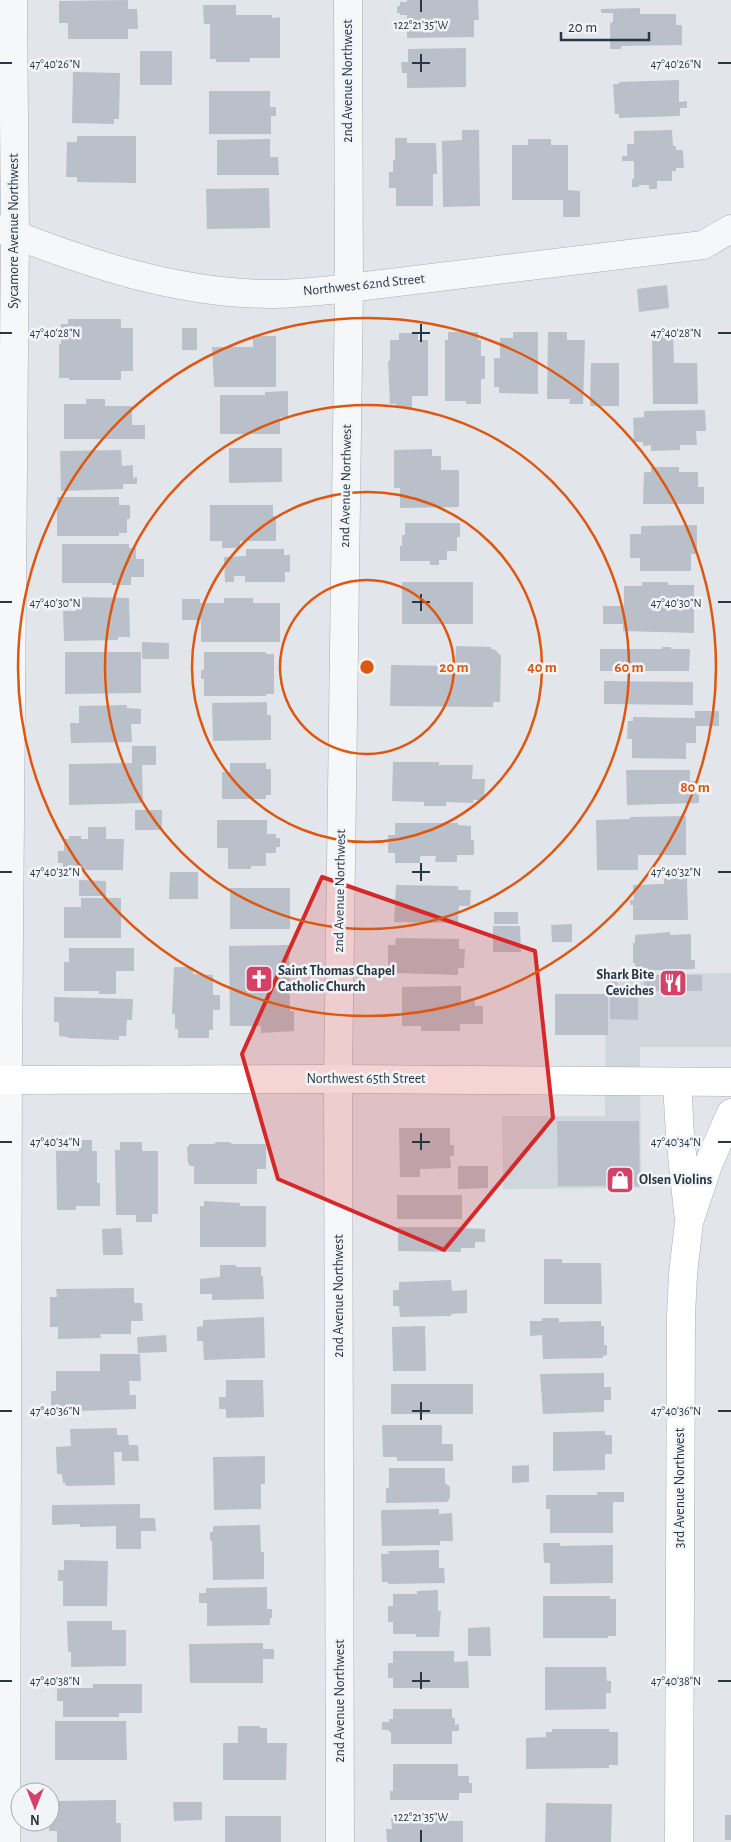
<svg xmlns="http://www.w3.org/2000/svg" width="731" height="1842" font-family="'Alegreya Sans',sans-serif">
<style>
.built{fill:#d0d6dd}
.building{fill:#b9c0c9}
.lines{fill:none;stroke-linecap:round;stroke-linejoin:round}
.street-casing{stroke:#a7aeb6;stroke-width:29}
.secondary-casing{stroke:#a7aeb6;stroke-width:29}
.street{stroke:#f5f7f9;stroke-width:28}
.secondary{stroke:#fff;stroke-width:28}
.marked{fill:#d62828;fill-opacity:0.2;stroke:#d62828;stroke-width:4;stroke-linejoin:round}
.ticks{fill:none;stroke:#293644;stroke-width:2}
.ring{fill:none;stroke:#de570f;stroke-width:2.5}
.labels{text-anchor:middle;dominant-baseline:central;stroke-width:5;stroke-linejoin:round;paint-order:stroke}
.street-label{font-size:14px;fill:#293644;stroke:#f2f5f8}
.poi-label{font-size:14px;font-weight:bold;fill:#293644;stroke:#f2f5f8;text-anchor:start}
.ticks-label{font-size:12px;text-anchor:middle;fill:#293644;stroke:#f2f5f8;stroke-width:5;stroke-linejoin:round;paint-order:stroke}
.centre{fill:#de570f;stroke:#f2f5f8;stroke-width:2.5}
.ring-label{font-size:15px;text-anchor:middle;font-weight:bold;fill:#de570f;stroke:#f2f5f8;stroke-width:5;stroke-linejoin:round;paint-order:stroke}
</style>
<rect width="100%" height="100%" fill="#e2e6eb"/>
<!-- built -->
<path class="built" d="M731,973v74h-91l1,141 -138,1 -1,-73h103l1,-142z"/>
<!-- building -->
<path class="building" d="M128,0v9h9l1,20h-10v10h-60v-16h-9v-22z
M407,0h71l1,20h-5v17l-67,1v-23h-7v-2h-3v-7h3v-4h7z
M203,5h33v10h36v3l8,-1v41h-30v4h-34v-3h-6v-35h-6z
M640,8v6h36v11h6v20l-61,1v3h-11v-26l3,-1v-9h-12v-4z
M466,48v39l-59,1v-15h-5l-1,-11h7v-13z
M140,51h32v34h-32z
M73,72l47,1 -1,46h-5v5l-42,-1z
M679,80v22l8,-1v7h-7v8l-61,2v-4h-4l-2,-30h6v-2z
M209,91h61v16h6v9h-5v18h-62z
M462,130h17l1,76 -37,1 -1,-66 20,-1z
M672,130l1,16h3v4h7l1,18h-8v3h-4v10h-15v8h-8v-4h-10v2h-7v-8h2v-18h-12v-5h5v-12h7v-13z
M77,136h59v47l-59,-1v-5h-11l1,-35h10z
M395,138h12v5h29l1,31h-4v32h-37v-18h-7v-16h4v-12h2z
M270,139v18h8l1,18h-62v-35z
M528,139h23v6h17v45l12,1v26h-17v-17h-51v-55h16z
M269,188l1,40 -63,1 -1,-40z
M667,285l2,23 -30,4 -2,-23z
M68,319h53v9h12v43h-12v9h-52v-2h-10v-34h2v-20h7z
M182,328h15v22h-15z
M448,332h30v8h3v16h4v23h-4v25h-15v-3h-21v-61h3z
M513,332h25v62l-39,-1v-6h-5v-29h6v-20h13z
M548,332h19v8h18l-2,64h-14l1,-5h-23z
M399,333h19v7h10v56h-16v12h-16v-4h-6l-2,-43h2v-21h9z
M652,335h21l1,28h23l1,41h-45z
M253,336h23v51h-62l-2,-40h41z
M591,363h28v43h-29z
M288,391v26h-8v17h-60v-39h45v-3z
M86,399h19v7h27v19h13v14h-81v-35h22z
M705,410l1,21h-10l1,14h-17v5l-29,1v-6l-8,1v-4h-9l-1,-24 11,-1v-6z
M229,448h53v34l-53,1z
M432,449v7h9v14h18v37l-59,1v-20h-6v-38z
M121,450l1,16 11,-1v13l4,-1v7h-14v5l-62,2 -1,-40z
M651,467h28v5h19v15h6v17h-61l1,-32h7z
M57,497h62v8h11v14h-3v14h-8v3h-62z
M210,505h63v11h3v25h-36v7h-18v-7h-12z
M405,523h55v14h-3v14h-10v9h-8v5h-9v-4h-30v-15h2v-11h3z
M697,525v29h-6v17h-51v-13h-10v-24h11v-8z
M62,544h67v4h7v11h8v18h-13v8h-19v-2h-50z
M246,549h38v6h6v17h-5v10h-40v-6h-11v6h-9l-1,-25 22,-1z
M402,582h71v42h-71z
M642,582h26v3h26v48l-71,-2v-7h-20v-18h21v-20h18z
M76,597l53,1 1,39h-12v3l-54,1 -1,-30h13z
M224,598h29v5h27v39h-79v-22h-19v-21h18v4h24z
M142,642l27,1v16h-27z
M456,646l35,1v2h3l7,7 -1,46h-7v5l-103,-1 1,-41 64,1z
M662,647h9v2h19l-1,22h-89v-22h62z
M65,652h76v41l-76,1z
M204,652h62v2h8v40h-8v2h-62v-17h-3v-9h3z
M604,681l89,1v23l-89,-1z
M267,702v13h4v25l-58,1 -1,-38z
M127,705v3l14,1v15h-10l1,18 -61,1 -1,-20h9v-17z
M695,711h24v15h-23v17h-10v16l-54,-1v-19h-5l1,-18h5v-4l62,1z
M132,746h24v19h-14l1,38 -74,2v-41l63,-1z
M393,762h46v3h34l-1,14h13l-1,21h-11v3l-27,-1v4h-22v-4l-32,-1z
M230,763h36v6h5v26h-5v4h-44v-27h8z
M626,770h64v11h9v22l-72,2z
M135,810h27v20h-27z
M686,816v39h-48v15h-41l-1,-50 34,-1v-2z
M217,820h50v14h9v4h4v9h-4v6h-10v13h-15v3h-23v-21h-11z
M395,823h63v2l13,1v14h3v15h-17v7h-22l1,-6h-16v7h-25v-10h-7v-18h7z
M88,827h18v12h18l-1,31h-60v-7h-5v-12h6v-12h5v-3h12v3h7z
M170,872h28v27h-29z
M687,878l1,42h-55v-15h-3v-5h4l-1,-15 31,-1v-5z
M79,880l27,1v15h-27z
M396,885l62,1v4h13l-1,16h-11l-1,17 -64,-1z
M230,888h60v41h-60z
M81,898h40v40h-57v-31h17z
M494,912h24v12h-24z
M572,924v18h-20l-1,-17z
M493,926h27l1,26h-28z
M670,932v3l21,-1v26h4v9l-60,2v-8h-2v-20h2v-8z
M396,938l63,1v10h6l-1,19h-6v7l-62,-2v-6l-8,-1v-21h7z
M289,945l1,66h4v20l-33,2v-7h-31l-1,-80z
M69,948h65v23h-18v23h-17v-3h-35v-29h5z
M174,967h19v7l20,1v20h7v15h-7v20h-4v8h-31v-9h-3v-15h-3z
M644,975h58v16h-58z
M610,978h7v9h21v33l-28,-1z
M461,986v16l14,-1v5h8v18h-23v7h-39v-5h-19v-39z
M555,994h53v41h-53z
M54,997l79,2 -1,21h-5l-1,16h-7v4l-51,-2v-1l-9,-1v-14h-5z
M557,1121h82l1,65h-82z
M399,1128h51v17h4v11h-4l1,12 -31,1v8h-20z
M79,1140h13v11h5v32h3v23h-24v4h-19l-1,-59h23z
M120,1142h22v9h16v63h-6v8h-16v-7h-20l-1,-65h5z
M216,1142h14l2,2h34v25h-9v15h-63v-18h-4l-2,-3 -1,-15 3,-4h24z
M458,1166h30v22l-30,1z
M397,1195h65v24h-65z
M204,1201l36,2v3h26v41h-66v-41h4z
M398,1227h64v1l23,1v13h-10v6h-14v4l-63,-1z
M121,1228l2,27h-20l-1,-26z
M544,1259h18v4h39l1,41h-58z
M220,1265h16v2h25v9h2l1,23 -52,1v-6h-12v-15l20,-2z
M451,1280l1,11 15,-1v23l-16,1v2l-51,1 -1,-11h-6v-16h6v-8z
M134,1288v15h8l1,18h-12v13h-31l1,4 -43,1v-12h-8v-30h7l-1,-8z
M264,1317l1,41 -61,2 -1,-19h-6v-14l6,-1v-6z
M542,1318h17v4l42,-1v5h3v19h3v10l-4,1v2l-60,1 -1,-24 -12,1v-15h12z
M425,1326l1,45h-33l-1,-44z
M166,1335l1,17 -29,1 -1,-16z
M100,1354h40l1,27h-12l1,14h6v14l-85,3v-21h5v-20h44z
M604,1373v14h7v13h-7v12l-61,2 -3,-40z
M226,1380h37l1,37 -38,1v-9h-7v-12h7z
M391,1384h82v30h-82z
M382,1425h60v19h11v17h-56v-4h-14z
M117,1428v7h11l1,10h9l1,16h-17v-9h-8l1,33 -49,1 -1,-3h-2l-1,-9h-5l-1,-27 15,-1 -1,-17z
M605,1431v4h7v19h-7v16l-52,1v-39z
M265,1456v28h-4v25l-47,1 -1,-53z
M529,1465v17l-17,1v-17z
M389,1468h56v15l5,4v11l-3,4 -61,1v-15h3z
M597,1492h27v10h-11v31h-63v-24h-4v-14h51z
M140,1504v14h15l1,13h-15v18h-25v-23l-36,1v-3l-28,1v-20z
M439,1509v5l13,-1 1,28h-13v4l-58,1 -1,-36z
M260,1525l1,27h3v27l-51,1 -1,-39h-2v-9h3v-6z
M543,1543h17v3l53,-1v38l-63,1v-21h-6z
M439,1550v18h5l1,15 -57,1v-2h-6l-1,-28h8l-1,-3z
M64,1560l44,1 -1,45h-44v-25h-5v-11h6z
M267,1587v22h5v9h-2v7l-63,1v-23h-8v-10h7v-5z
M438,1590v21h3l-2,26h-23v-3h-23v-12h-5v-16h5v-12h24v-3z
M543,1596h67v3h6v37h-8v2h-65z
M67,1621h45v9h14v36l-55,1v-15h-3z
M490,1627l1,29h-23v-28z
M263,1643v6h11v10h-11v24h-73l-1,-39z
M393,1651h61v11l14,-1 1,27h-76v-10h-5v-15h5z
M545,1667h61l1,14h4v12h-5v16l-61,1z
M93,1684h49v29h-23v4h-56v-16h-6v-13h36z
M393,1709h59v9h3v7l4,-1v7h-7v13h-61v-12h-2v-2h-7v-8h7v-3h4z
M55,1721h71l1,39h-72z
M238,1726h22v2h7v15h20l-1,37h-63v-37h15z
M552,1729h57v3h9v33h-9v3l-83,1v-31l20,-1v-5h6z
M393,1764h65v12h11v7h3v10h-13v7h-69v-9h3z
M116,1800v23h5v19h-64v-11h-8l1,-14h8v-16z
M173,1802h29v18l-28,1z
M546,1803l66,1 -1,38h-66z
M725,1815h6v25h-6z
M225,1816h56v26h-56z
M447,1817v4h16v21h-76l-1,-13h6l-1,-11z"/>
<g class="lines">
<defs>
<path id="street" d="M0,229c86,34 175,64 269,65 27,0 53,-3 80,-6l354,-43 28,-16
M6,1842l2,-788 7,-819 -2,-235
M340,1842l-2,-763 11,-791 -1,-288"/>
<path id="secondary" d="M0,1080l338,-1 393,3
M677,1082l3,53 8,77
M679,1842l2,-526 2,-42 6,-52 19,-57 23,-52"/>
</defs>
<!-- street casing -->
<use href="#street" class="street-casing"/>
<!-- secondary casing -->
<use href="#secondary" class="secondary-casing"/>
<!-- street -->
<use href="#street" class="street"/>
<!-- secondary -->
<use href="#secondary" class="secondary"/>
</g>
<!-- marked area -->
<path class="marked" d="M322,877l213,74 18,167 -109,132 -166,-71 -36,-125z"/>
<!-- ticks -->
<path class="ticks" d="M421,0v12M421,54v18M0,63h12M412,63h18M718,63h13M421,324v18M0,333h12M412,333h18M718,333h13M421,594v17M0,602h12M412,602h18M718,602h13M421,863v18M0,872h12M412,872h18M718,872h13M421,1133v17M0,1142h12M412,1142h18M718,1142h13M421,1402v18M0,1411h12M412,1411h18M718,1411h13M421,1672v17M0,1681h12M412,1681h18M718,1681h13M421,1830v12"/>
<!-- distance rings -->
<g class="ring">
<circle cx="367" cy="667" r="87"/>
<circle cx="367" cy="667" r="175"/>
<circle cx="367" cy="667" r="262"/>
<circle cx="367" cy="667" r="349"/>
</g>
<!-- icons -->
<defs>
<symbol id="church-square" viewBox="-11 -11 22 22"><rect x="-9" y="-9" width="18" height="18" rx="4" fill="#d44367" stroke="#f2f5f8"/><path d="M-1.2-6h2.4v3.5h3.3v2.4h-3.3V6h-2.4V-.1h-3.3v-2.4h3.3Z" fill="#fff"/></symbol>
<symbol id="restaurant-square" viewBox="-11 -11 22 22"><rect x="-9" y="-9" width="18" height="18" rx="4" fill="#d44367" stroke="#f2f5f8"/><path d="M-5-6h1v4h1v-4h1v4h1v-4h1v5L-1.5 .5V6h-2V.5L-5-1ZM5-6V6H3V1.5H1.5Q1.5-4 5-6Z" fill="#fff"/></symbol>
<symbol id="shop-square" viewBox="-11 -11 22 22"><rect x="-9" y="-9" width="18" height="18" rx="4" fill="#d44367" stroke="#f2f5f8"/><path d="M-5-2.5h2.3a2.7 3.5 0 0 1 5.4 0H5L5.5 6h-11ZM-1.5-2.5h3a1.5 2.3 0 0 0-3 0Z" fill="#fff"/></symbol>
</defs>
<g fill-rule="evenodd">
<use href="#church-square" x="243" y="963" width="32" height="32"/>
<use href="#restaurant-square" x="657" y="967" width="32" height="32"/>
<use href="#shop-square" x="604" y="1164" width="32" height="32"/>
</g>
<g class="labels">
<!-- street labels -->
<g class="street-label">
<text transform="translate(348 81) rotate(-90)">2nd Avenue Northwest</text>
<text transform="translate(14 231) rotate(-90)">Sycamore Avenue Northwest</text>
<text transform="translate(364 285) rotate(-6)">Northwest 62nd Street</text>
<text transform="translate(346 486) rotate(-89)">2nd Avenue Northwest</text>
<text transform="translate(340 891) rotate(-89)">2nd Avenue Northwest</text>
<text x="366" y="1079">Northwest 65th Street</text>
<text transform="translate(339 1296) rotate(-90)">2nd Avenue Northwest</text>
<text transform="translate(680 1488) rotate(-90)">3rd Avenue Northwest</text>
<text transform="translate(340 1701) rotate(-90)">2nd Avenue Northwest</text>
</g>
<!-- poi labels -->
<g class="poi-label">
<text x="278" y="971">Saint Thomas Chapel<tspan x="278" dy="16">Catholic Church</tspan></text>
<text x="654" y="975" text-anchor="end">Shark Bite<tspan x="654" dy="16">Ceviches</tspan></text>
<text x="639" y="1180">Olsen Violins</text>
</g>
</g>
<g class="ticks-label">
<text x="421" y="29">122°21'35"W</text>
<text x="676" y="68">47°40'26"N</text>
<text x="55" y="68">47°40'26"N</text>
<text x="676" y="337">47°40'28"N</text>
<text x="55" y="337">47°40'28"N</text>
<text x="676" y="607">47°40'30"N</text>
<text x="55" y="607">47°40'30"N</text>
<text x="676" y="876">47°40'32"N</text>
<text x="55" y="876">47°40'32"N</text>
<text x="55" y="1146">47°40'34"N</text>
<text x="676" y="1146">47°40'34"N</text>
<text x="55" y="1415">47°40'36"N</text>
<text x="676" y="1415">47°40'36"N</text>
<text x="55" y="1685">47°40'38"N</text>
<text x="676" y="1685">47°40'38"N</text>
<text x="421" y="1821">122°21'35"W</text>
</g>
<circle cx="367" cy="667" r="8" class="centre"/>
<g class="ring-label">
<text x="454" y="672">20 m</text>
<text x="542" y="672">40 m</text>
<text x="629" y="672">60 m</text>
<text x="695" y="792">80 m</text>
</g>
<!-- north arrow -->
<g transform="translate(35 1807) rotate(180)"><circle r="24" fill="#f2f5f8" stroke="#a2a9b0"/>
<path d="M0-4L9 19L0 12L-9 19Z" fill="#d44367"/>
<text y="-8" font-size="14" font-weight="bold" text-anchor="middle" fill="#293644">N</text>
</g>
<!-- scale -->
<path d="M561 32v8h88v-8" fill="none" stroke="#293644" stroke-width="2.5"/>
<text x="568" y="32" font-size="15" fill="#293644" stroke="#f2f5f8" stroke-width="4" paint-order="stroke">20 m</text>
</svg>
